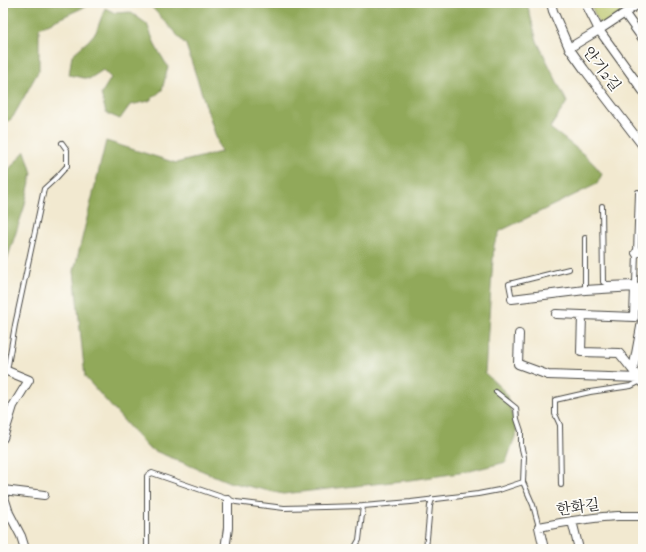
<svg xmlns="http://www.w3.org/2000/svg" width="646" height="552" font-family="'IM FELL French Canon','Noto Serif KR',serif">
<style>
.green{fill:#b7c365;stroke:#717748}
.forest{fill:#91a95a;stroke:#5e6a42}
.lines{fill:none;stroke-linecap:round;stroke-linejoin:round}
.lane-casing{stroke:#494844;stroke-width:6}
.street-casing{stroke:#494844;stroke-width:10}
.lane{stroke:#fff;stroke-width:4}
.street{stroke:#fff;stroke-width:8}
.labels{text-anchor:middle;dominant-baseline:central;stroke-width:3.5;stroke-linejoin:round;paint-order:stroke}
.street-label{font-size:15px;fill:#2b2b2b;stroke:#fdfcf7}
</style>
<rect width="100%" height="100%" fill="#fdfcf7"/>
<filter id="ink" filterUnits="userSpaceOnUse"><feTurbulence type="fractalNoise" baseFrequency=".025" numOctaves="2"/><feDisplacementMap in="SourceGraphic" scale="8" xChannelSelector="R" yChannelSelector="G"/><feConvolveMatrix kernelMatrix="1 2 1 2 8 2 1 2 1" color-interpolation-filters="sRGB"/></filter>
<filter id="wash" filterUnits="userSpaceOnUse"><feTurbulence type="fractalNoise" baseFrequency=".012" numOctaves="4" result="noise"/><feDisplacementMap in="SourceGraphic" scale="16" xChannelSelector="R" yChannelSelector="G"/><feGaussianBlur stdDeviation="0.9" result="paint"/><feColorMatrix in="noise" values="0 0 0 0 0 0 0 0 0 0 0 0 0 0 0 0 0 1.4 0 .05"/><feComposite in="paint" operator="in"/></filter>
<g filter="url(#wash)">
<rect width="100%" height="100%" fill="#f2e9d0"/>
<!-- green -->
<path class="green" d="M590,3h30l4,8 -23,15 -2,-2z"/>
<!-- forest -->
<path class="forest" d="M3,3h90l-54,25v42l-26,47 -10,10z
M148,3h379l10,38 30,61 -17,26c18,14 39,28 52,46l-5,10 -97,47 -6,14 -9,128 21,20 11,38 -11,31 -40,10 -56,8 -127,14 -54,-12 -81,-34 -63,-71 -11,-106 32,-130 70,22 45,-11 -35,-107z
M105,8l10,5 15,-1 17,12 9,23 12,20 -6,23 -13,11 -19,4 -10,14 -14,-6 -5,-19 10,-16 -8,-8 -14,9 -20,-4 3,-20 16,-14 8,-9z
M25,151l7,22 -8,35 -21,64v-96z"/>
</g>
<g filter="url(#ink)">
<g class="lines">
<defs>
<path id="lane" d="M602,206l1,76 4,2 28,-1 3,-91
M585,238v52
M512,299l-3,-15 60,-15
M7,371l8,-46 29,-136 13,-12 10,-11v-16l-5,-7
M496,392l20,16 1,11 4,12v14l3,12 -1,25 10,23 6,22
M561,485l-1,-60 -5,-11v-14l35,-8 41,-6 10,-5
M147,549v-73l5,-3 84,29 48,6 79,-2 48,-4 67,-8 21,-4 24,-8
M354,549l5,-9 4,-34
M426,549l4,-43 2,-7"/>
<path id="street" d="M551,3l2,8 16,37 15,21 59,77
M587,3v3l12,24 44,61
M625,14l18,25
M569,48l30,-18 41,-27
M636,253l7,-3
M635,287l-1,30 -52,-2 -1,37 38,1 24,30
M512,299l73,-9 50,-3 8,3
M556,314l26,1
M519,334l-1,30 30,11 91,3
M3,370l4,1 22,9 -16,26 -10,32
M633,370l10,-54
M3,490l41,5
M3,494l6,19 12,23 4,13
M572,521l7,28
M225,549l3,-21v-28
M544,549l-5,-22c26,-5 52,-10 79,-11 8,0 17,0 25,0"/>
</defs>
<!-- lane casing -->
<use href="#lane" class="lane-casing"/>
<!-- street casing -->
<use href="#street" class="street-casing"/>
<!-- lane -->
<use href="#lane" class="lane"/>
<!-- street -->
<use href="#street" class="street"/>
</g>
</g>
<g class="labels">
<!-- street labels -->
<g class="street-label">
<text transform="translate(602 69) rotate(53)">안기2길</text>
<text transform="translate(578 507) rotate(-8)">한화길</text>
</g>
</g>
<!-- margin -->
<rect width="646" height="552" fill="none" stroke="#fdfcf7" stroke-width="16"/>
</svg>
